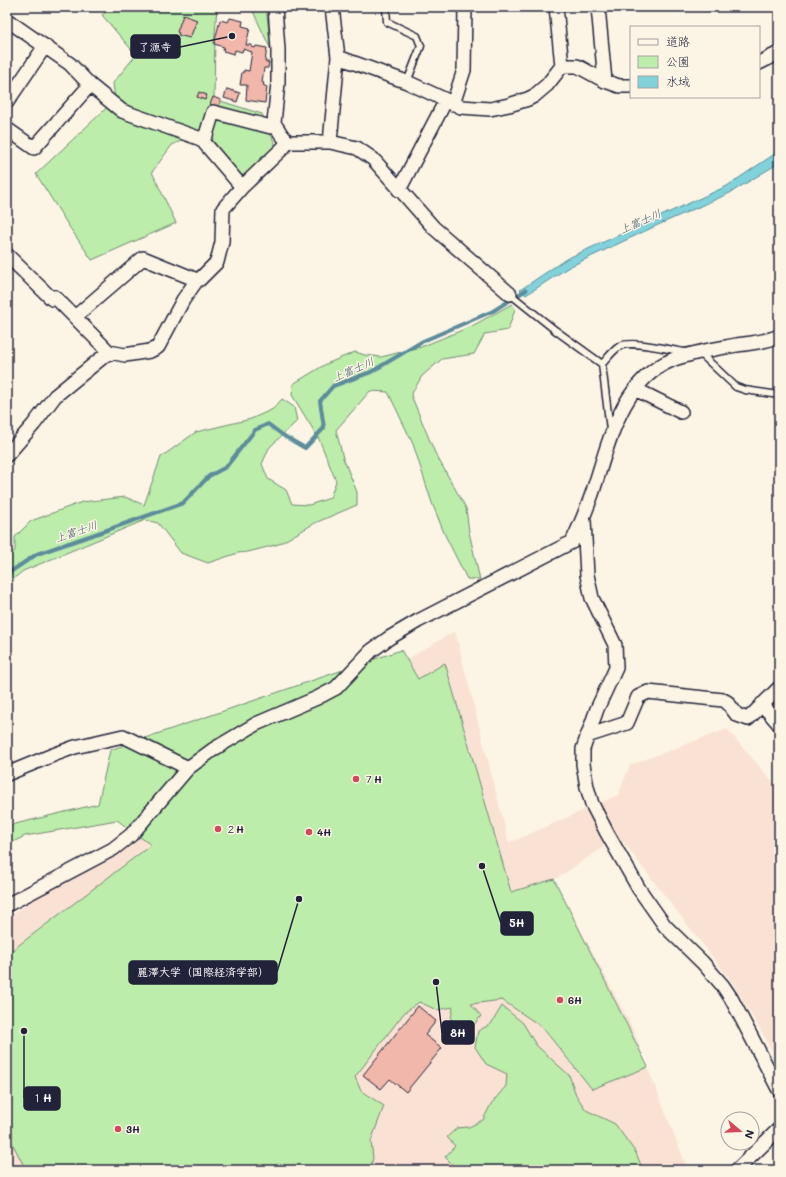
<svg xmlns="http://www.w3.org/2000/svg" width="786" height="1177" font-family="Mali,'Klee One',sans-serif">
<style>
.built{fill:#f9e2d4}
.green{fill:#bdedab;stroke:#708873}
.water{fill:#81d2db;stroke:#5b8c9b}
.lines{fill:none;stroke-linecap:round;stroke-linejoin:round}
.stream{stroke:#5b8c9b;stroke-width:4}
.building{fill:#f1b7ab;stroke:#22223b}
.lane-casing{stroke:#22223b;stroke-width:9}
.street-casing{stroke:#22223b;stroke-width:16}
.lane{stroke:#fcf5e5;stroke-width:6}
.street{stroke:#fcf5e5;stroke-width:13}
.poi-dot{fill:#d1495b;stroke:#fcf5e5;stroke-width:1.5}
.labels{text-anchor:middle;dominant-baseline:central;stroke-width:3;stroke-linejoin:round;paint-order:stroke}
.poi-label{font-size:10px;font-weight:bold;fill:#22223b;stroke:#fcf5e5;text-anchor:start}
.water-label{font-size:11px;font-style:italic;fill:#3e576b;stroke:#fcf5e5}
.leader{fill:none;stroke:#22223b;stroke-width:1.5}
.callout-dot{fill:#22223b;stroke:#fcf5e5;stroke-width:1.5}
.callout{fill:#22223b;stroke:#22223b;stroke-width:1.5}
.callout-label{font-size:11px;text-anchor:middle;font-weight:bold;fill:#fff}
</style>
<rect width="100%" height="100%" fill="#fcf5e5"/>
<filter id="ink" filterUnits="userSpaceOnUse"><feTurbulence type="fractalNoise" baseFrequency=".025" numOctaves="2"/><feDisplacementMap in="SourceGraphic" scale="8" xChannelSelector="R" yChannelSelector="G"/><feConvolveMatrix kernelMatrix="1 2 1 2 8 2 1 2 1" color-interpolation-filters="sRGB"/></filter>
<g filter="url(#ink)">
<!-- built -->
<path class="built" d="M455,631l54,212 109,-48 12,-30 97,-36 52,60v273l-47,-80 -113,-145 -65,43 77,145 57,145h-681v-251l167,-122z"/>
<!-- green -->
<path class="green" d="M113,7h104l-2,27 -1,65 48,15 14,32 -35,32 -36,-48 -33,15 -20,27 24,51 -84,37 -24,-35 -32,-51 79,-74 -2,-17 23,-28 -34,-40z
M251,7h15l5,43z
M512,304l3,5 -7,21 -23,4 -11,20 -32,5 -20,17 -11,19 24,58 31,55 3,24 11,48 -13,-1 -22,-44 -13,-32 -19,-59 -25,-52 -18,-1 -34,39 7,28 14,34v13l-42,18 -36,21 -31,8 -10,1 -30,10 -27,-10 -23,-30 -13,-3 -122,51 -16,13v-28l8,-5v-14l16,-16 51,-19 43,-5 19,8 17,-48 35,-25 55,-13 22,-10 9,-10 12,8 3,14 -28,27 -7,16 6,15 18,11 6,14 17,1 21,-7 6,-17 -17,-42 -27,-44 1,-11 33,-20 29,-12 10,3 16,2 40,-10 51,-21z
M401,650l17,29 27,-16 66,229 43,-13 94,188 -56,22 -50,-62 -40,-27 -31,4 10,12 -14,17 -16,-14 2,-12 -16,3 -18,-8 -15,11 -49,64 6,14 23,15 -13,35 2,17 -3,12h-344l-19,-37v-179l144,-109 -34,-25 -92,16 -18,9v-19l91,-22 12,-54z
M502,1006l21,17 13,22 33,30 7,20 10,15 29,14 21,29 7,17h-183l-5,-3 -10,-10 10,-11 -8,-9 10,-9 12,-1 14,-7 8,-16 15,-18 1,-12 -21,-10 -11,-17 3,-16 13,-7z"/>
<!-- water -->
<path class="water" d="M779,151v12l-49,30 -72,32 -89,42 -43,28 -6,-5 46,-31 161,-73z"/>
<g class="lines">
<!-- stream -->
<path class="stream" d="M7,574l30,-20 70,-24 76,-27 26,-27 17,-9 29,-37 13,-6 16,12 21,12 19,-20 -4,-27 13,-15 38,-14 52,-31 70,-30 33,-21"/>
</g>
<!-- building -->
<path class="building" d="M183,15l14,5 -7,18 -12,-3 1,-2 -2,-1z
M230,18l13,3 -1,5 8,2 -4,17h6v2l3,1 1,-2 11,2 -2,14h4l-1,6h-4l-2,14 2,1 -1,2 4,2 -2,16 -19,-3 1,-15h-7l2,-13h2v-2l5,1 3,-19 -9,-3 -1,3 -7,-2 -1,4 -11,-3 1,-4 -10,-3 6,-24 8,2z
M227,89l13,4 -3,9 -13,-4z
M199,92l8,3 -2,5 -8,-3z
M213,97l8,3 -3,10 -9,-3z
M418,1006l18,15 -11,14 17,13 -36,44 -16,-13 -9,10 -18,-14z"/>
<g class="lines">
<defs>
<path id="lane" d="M386,7l1,15 30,14 4,10 -14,36
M510,294l45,36 47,34 8,66
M700,353l36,34 9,3 34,5
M602,364c5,-5 11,-14 18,-18 13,-6 50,4 65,6"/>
<path id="street" d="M275,7l3,43v33l-4,40 7,11 7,8h42l27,6 16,11 61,69 76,66
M556,7l6,59
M598,7l7,74
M7,20l63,44 20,21 32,26 79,28 41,48
M338,57l69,25 54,25 29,2 19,-4 19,-6 6,-3 13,-11 15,-19h15l4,2 24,13 14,5h12
M759,63l20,-10
M7,102l38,-56
M453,104l11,-34 1,-63
M7,129l27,19 56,-63
M201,139l5,-4 7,-23 58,15 5,-1
M330,142l8,-85 -6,-50
M399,190l47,-90
M7,255l45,44 3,-2 54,55 16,3 25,-4 8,-4 25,-47 14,-20 -54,-22 -68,59
M197,280l3,-1 17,-17 5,-20 1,-33 19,-22 41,-39 5,-6
M635,389l46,23
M7,455l27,-31 21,-28 54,-44
M584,520l3,55 5,23 23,47 1,23 -19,41 -14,40v15l4,23 5,17 15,29 32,56 26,37 38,37 20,23 8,12 48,92
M762,704l17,20
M587,736l40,-13 11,-26 10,-5 75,8 4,2 10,13 11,4 31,-31
M7,774l46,-19 22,-8 48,-11 65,32
M7,905l106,-56 18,-14 57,-67 26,-19 42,-25 61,-26 19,-10 35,-37 18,-13 29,-17 154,-79c8,-16 14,-31 20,-48 16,-47 28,-113 80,-134 21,-8 43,-11 65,-15 14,-2 29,-3 42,-9
M737,1170l42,-41"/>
</defs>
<!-- lane casing -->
<use href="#lane" class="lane-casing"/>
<!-- street casing -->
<use href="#street" class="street-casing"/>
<!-- lane -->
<use href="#lane" class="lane"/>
<!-- street -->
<use href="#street" class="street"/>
</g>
</g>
<!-- markers -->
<g class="poi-dot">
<circle cx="356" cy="779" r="4"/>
<circle cx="218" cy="829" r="4"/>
<circle cx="309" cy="832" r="4"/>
<circle cx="560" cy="1000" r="4"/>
<circle cx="118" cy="1129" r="4"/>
</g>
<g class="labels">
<!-- poi labels -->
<g class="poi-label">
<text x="364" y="779">７H</text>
<text x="226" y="829">２H</text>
<text x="317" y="832">4H</text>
<text x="568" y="1000">6H</text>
<text x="126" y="1129">3H</text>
</g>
<!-- water labels -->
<g class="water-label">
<text transform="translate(640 221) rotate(-24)">上富士川</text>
<text transform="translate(353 369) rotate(-24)">上富士川</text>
<text transform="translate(76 531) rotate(-19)">上富士川</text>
</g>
</g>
<!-- callouts -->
<path class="leader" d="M232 36L180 47M482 866L501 923M299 899L277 972M436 982L442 1033M24 1031L24 1098"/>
<g class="callout-dot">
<circle cx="232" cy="36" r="4"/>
<circle cx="482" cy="866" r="4"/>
<circle cx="299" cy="899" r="4"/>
<circle cx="436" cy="982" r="4"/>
<circle cx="24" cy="1031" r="4"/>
</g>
<g class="callout">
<rect x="131" y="35" width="49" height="23" rx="4"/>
<rect x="501" y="912" width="32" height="23" rx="4"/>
<rect x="129" y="961" width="148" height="23" rx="4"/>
<rect x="442" y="1021" width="32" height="23" rx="4"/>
<rect x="24" y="1087" width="36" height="23" rx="4"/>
</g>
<g class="callout-label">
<text x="155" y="51">了源寺</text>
<text x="517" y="927">5H</text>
<text x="203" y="976">麗澤大学（国際経済学部）</text>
<text x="458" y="1037">8H</text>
<text x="42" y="1102">１H</text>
</g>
<!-- margin -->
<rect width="786" height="1177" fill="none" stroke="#fcf5e5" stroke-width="24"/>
<rect x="12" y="12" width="762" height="1153" fill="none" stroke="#22223b" stroke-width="1.5" filter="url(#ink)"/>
<!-- legend -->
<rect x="630" y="26" width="130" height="72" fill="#fcf5e5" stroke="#a5a1a1"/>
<rect x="638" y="39" width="20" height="6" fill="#fcf5e5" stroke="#a5a1a1"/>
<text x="666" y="46" font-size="12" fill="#22223b">道路</text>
<rect x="638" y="56" width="20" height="12" fill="#bdedab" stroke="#a5a1a1"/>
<text x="666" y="66" font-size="12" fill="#22223b">公園</text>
<rect x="638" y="76" width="20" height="12" fill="#81d2db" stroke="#a5a1a1"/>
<text x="666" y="86" font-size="12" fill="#22223b">水域</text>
<!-- north arrow -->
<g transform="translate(740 1131) rotate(109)"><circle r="19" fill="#fcf5e5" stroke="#a5a1a1"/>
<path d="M0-3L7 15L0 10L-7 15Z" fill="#d1495b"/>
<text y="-6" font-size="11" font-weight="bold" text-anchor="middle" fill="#22223b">N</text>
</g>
</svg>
